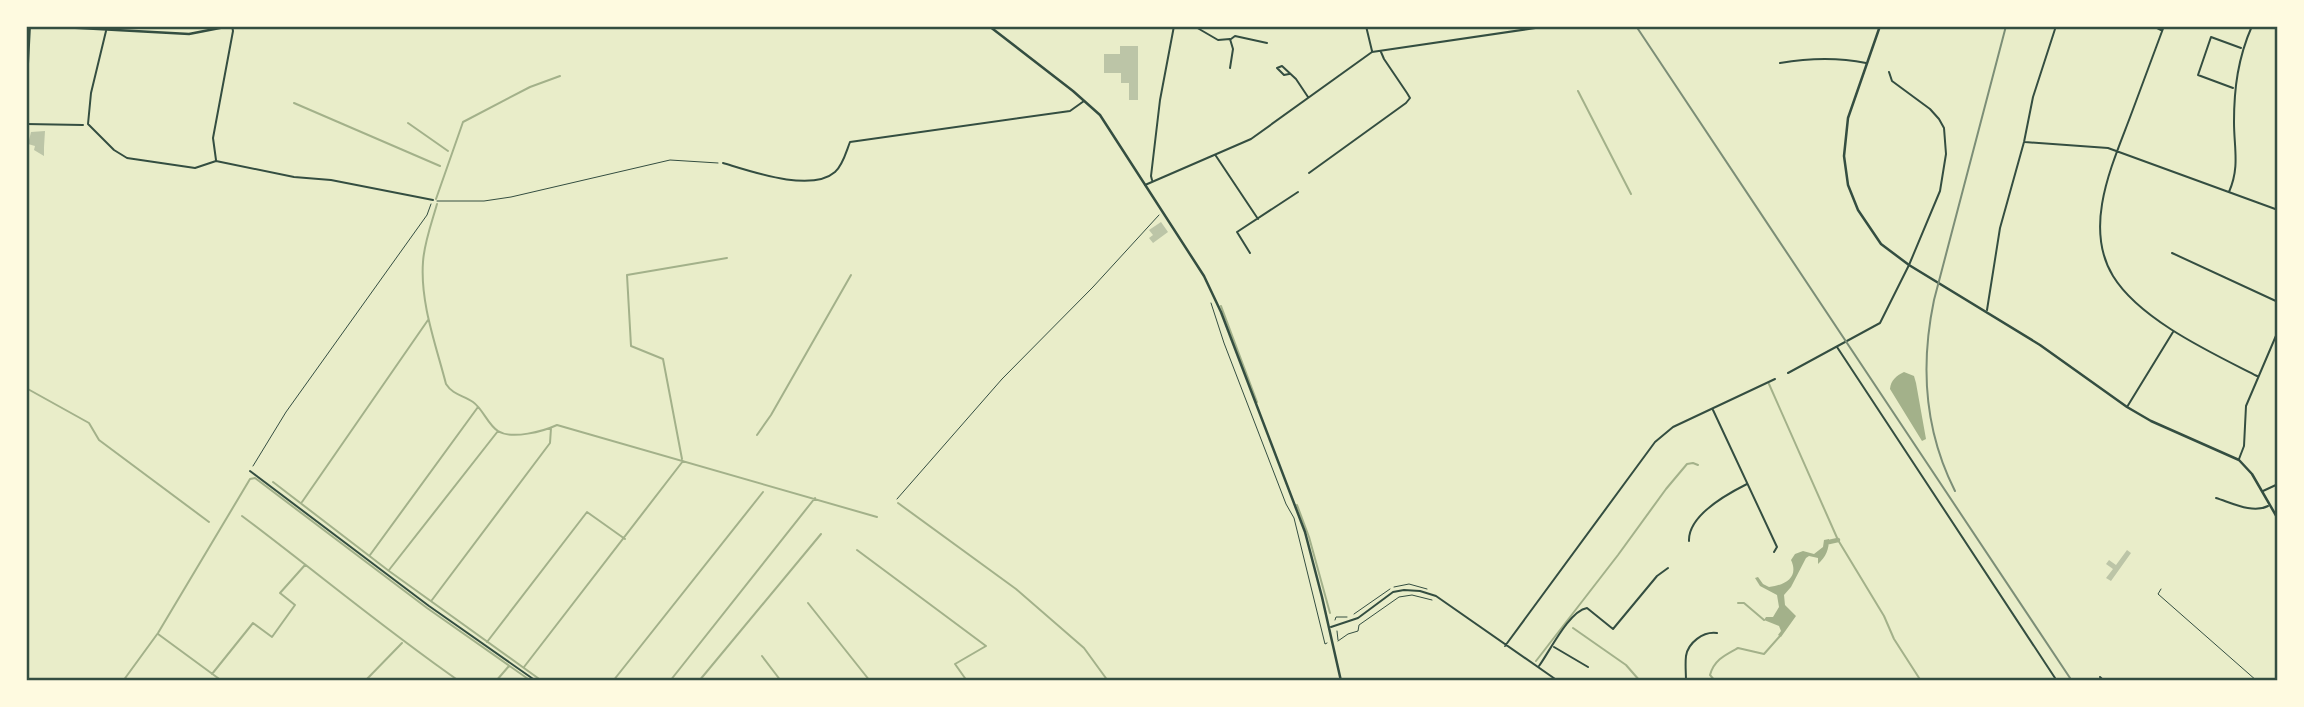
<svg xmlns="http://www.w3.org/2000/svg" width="2304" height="707" font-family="Poppins,sans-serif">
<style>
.water{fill:#a3b18a}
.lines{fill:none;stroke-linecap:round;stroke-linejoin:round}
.stream{stroke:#a3b18a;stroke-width:2}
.canal{stroke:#a3b18a;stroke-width:4.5}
.building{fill:#bcc5a7}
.path{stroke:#344e41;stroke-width:1}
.minor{stroke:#344e41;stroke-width:2}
.tertiary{stroke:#344e41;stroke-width:2.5}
.secondary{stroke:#344e41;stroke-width:2.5}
.rail{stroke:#7c8e77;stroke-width:2}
.neatline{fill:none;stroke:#344e41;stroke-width:2.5}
</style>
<rect width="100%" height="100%" fill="#e9edc9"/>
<!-- water -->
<path class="water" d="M1904,372l10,4 2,7 10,56 -4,2 -32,-52c1,-9 6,-13 14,-17z
M1829,539c0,10 -3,18 -11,25v-6l-9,-2 -3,2 -15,29 -7,8 1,10 11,11 -15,21 -3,-2 3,-4 -2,-5 -15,-6 2,-3h7l6,-10 -2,-12 -17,-9 -5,-8 3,-1 5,7 6,3c17,-2 30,-10 22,-27l4,-6 8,-3 11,3 9,-7 1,-7z"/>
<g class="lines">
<!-- stream -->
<path class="stream" d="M1578,91l53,103
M294,103l146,63
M408,123l40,28
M436,199l27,-77 67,-35 30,-11
M437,204c-5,18 -13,39 -14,58 -3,41 13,83 23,122 7,11 17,11 27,18 10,7 15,23 25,29 14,9 46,0 59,-6l320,92
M1221,306l36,96
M1769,384l69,156 46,76 10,23 27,42
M26,388l63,35 10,17 110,82
M757,435l14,-20 80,-140
M682,459l-19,-100 -32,-13 -4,-71 100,-17
M273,482l116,89 153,110
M302,502l126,-182
M898,503l118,86 68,59 24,33
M1297,505l12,32 21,76
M242,516c72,54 142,113 217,165
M857,550l129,96 -31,18 12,17
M370,555l108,-148
M389,570l109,-139
M432,600l118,-157 1,-15
M808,603l62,78
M1738,603h6l20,17
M1573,628l53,37 14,16
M158,634l64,47
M487,642l100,-130 38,27
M762,656l19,25
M1536,661l82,-106 48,-66 21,-25 6,-1 5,2
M524,667l159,-206
M212,674l41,-51 19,14 23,-32 -15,-12 25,-28
M123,681l35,-48 92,-154 5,-1 172,130 104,73
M365,681l37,-38
M496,681l13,-15
M613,681l150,-189
M670,681l145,-183
M699,681l122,-147
M1715,681l-5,-6c4,-15 15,-20 28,-27l26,6 16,-18"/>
<!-- canal -->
<path class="canal" d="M1829,542l9,-2"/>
</g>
<!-- building -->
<path class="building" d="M1120,46h18v54h-9v-17h-8v-10h-17v-19h16z
M45,131l-1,16v9l-10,-6 1,-4 -7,-2 3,-12z
M1161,222l7,10 -15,11 -4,-5 4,-3 -4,-5z
M2127,550l4,3 -20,28 -5,-3 7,-9 -7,-5 3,-4 7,5z"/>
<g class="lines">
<!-- path -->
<path class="path" d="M437,201h47l27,-4 159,-37 48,3
M1211,303l13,40 62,161 8,14 31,126 2,-1
M253,466l33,-54 141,-197 4,-11
M897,499l105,-120 91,-92 66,-72
M1394,587l15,-3 18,5
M2161,589l-3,5 99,87
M1354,614l36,-25
M1335,620l1,-3h11
M1337,631l1,9
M1338,641l10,-7 10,-3 1,-6 40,-28 13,-2 20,5"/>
<!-- minor -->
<path class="minor" d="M1194,26l24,14 12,-1 3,10 -3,19
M1366,26l6,25
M2153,26l8,4
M2164,26c-11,29 -21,57 -32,86 -18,49 -50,113 -19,164 27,44 99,77 144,100
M106,31l-15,62 -3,31 26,26 13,8 68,10 21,-7 78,16 37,3 102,20
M1231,39l4,-3 32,7
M1780,63c29,-5 57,-6 86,0
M1289,74l-5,1 -7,-7 5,-2 14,13 12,18
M2233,88l-35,-13 13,-38 30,11
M26,102l4,-76
M26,124l57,1
M2025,142l83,6 170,62
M1216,156l42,63
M216,160l-3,-22 20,-107 -1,-5
M723,163c27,8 88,30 112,9 8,-7 11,-20 15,-30l220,-31 14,-10
M1309,173l97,-70 4,-5 -3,-5 -23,-34 -3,-7
M1152,180l-1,-4 9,-76 14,-74
M1145,185l106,-46 121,-87 177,-26
M2229,192c11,-25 5,-44 5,-70 0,-34 4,-64 18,-96
M1250,253l-13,-21 61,-40
M2172,253l106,49
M1987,310l13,-82 24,-86 9,-45 23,-71
M1837,347l220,334
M1788,373l92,-50 29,-58 31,-74 6,-37 -2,-26 -5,-9 -9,-10 -38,-28 -3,-9
M2127,407l46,-75
M1713,410l64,137 -3,5
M2239,459l5,-13 2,-40 32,-75
M250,471l179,135 107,75
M2263,491l15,-7
M2216,498c16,5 37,16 52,8
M1689,541c-1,-26 38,-47 58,-57
M1331,627l27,-9 35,-26 11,-2 16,1 16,5 122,85
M1505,646l150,-204 18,-15 102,-48
M1554,647l34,20
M1539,666c11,-15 30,-55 48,-58l26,21 44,-53 11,-8
M2100,677l4,4
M1686,681c0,-8 -1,-17 0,-25 2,-13 17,-25 31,-23"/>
<!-- tertiary -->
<path class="tertiary" d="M43,26l146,8 41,-8
M1880,26l-32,92 -4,38 4,29 10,25 23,34 28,21 131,80 87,62 24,14 88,39 13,14 26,45"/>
<!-- secondary -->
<path class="secondary" d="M989,26l84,65 27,24 104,161 17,36 84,220 17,65 19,84"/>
<!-- rail -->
<path class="rail" d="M1636,26l436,655
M1955,491c-31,-61 -35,-124 -21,-191l72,-274"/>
</g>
<!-- border -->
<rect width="2304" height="707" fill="none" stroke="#fefae0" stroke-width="56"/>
<rect x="28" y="28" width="2248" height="651" class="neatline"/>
</svg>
